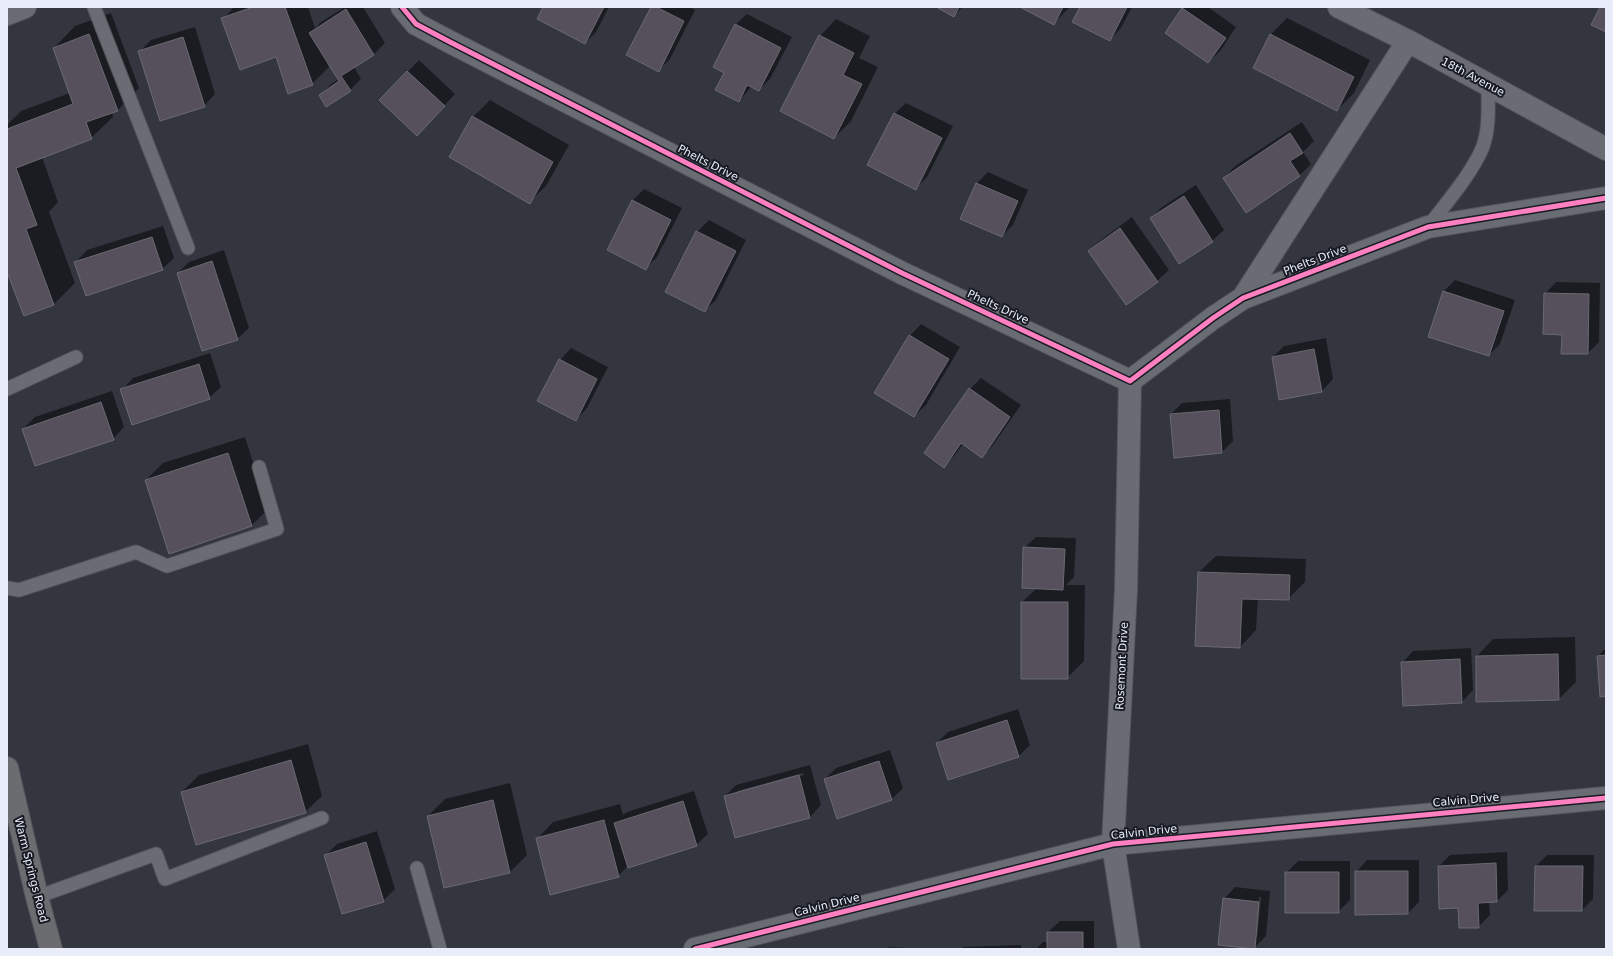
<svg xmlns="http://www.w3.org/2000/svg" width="1613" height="956" font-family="'DejaVu Sans',sans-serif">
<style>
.shadow{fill:#0007;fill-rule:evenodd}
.building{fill:#55505b;stroke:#6b6a71}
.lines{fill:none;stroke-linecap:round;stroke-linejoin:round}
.service-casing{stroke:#52545c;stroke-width:15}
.minor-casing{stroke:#52545c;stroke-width:24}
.tertiary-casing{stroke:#52545c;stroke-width:24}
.secondary-casing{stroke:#52545c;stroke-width:24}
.service{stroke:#696c73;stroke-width:13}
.minor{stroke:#696c73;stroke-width:22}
.tertiary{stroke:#696c73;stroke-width:22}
.secondary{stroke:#6a6c70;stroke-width:22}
.cycleway-casing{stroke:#181b23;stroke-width:8}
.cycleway{stroke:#ff80c0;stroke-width:5}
.labels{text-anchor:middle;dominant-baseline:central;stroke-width:4;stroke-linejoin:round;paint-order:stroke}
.street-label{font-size:11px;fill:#e9edf9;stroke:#181b23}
</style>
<rect width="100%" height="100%" fill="#33363f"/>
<!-- shadow -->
<path class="shadow" d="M234,7h74l7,21 6,-6 24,-15h18l22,36 -11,11 -20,13 7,12 -11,11 -30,5 11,-11 8,-5 -11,-17 1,5 -17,17 -36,-28 -53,-37z
M544,7h65l-13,25 -11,11z
M652,7h38l5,3 -25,49 -12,12z
M938,7h25l-9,8z
M1022,7h48l-16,16z
M1081,7h51l-11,21 -11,12z
M1185,7h23l28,20 -16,24 -12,11 -25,-53z
M111,13l28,75 -21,22 -6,2 1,5 -22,21 -49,19 16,45 -9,10 26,71 -21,21 -30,11 -17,-46v-144l14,-14 49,-18 -16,-45 21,-22z
M747,14l45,23 -22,42 -11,11 -7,-4 -13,15 -14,-28 10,-48z
M1287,18l83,42 -16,33 -17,17 -66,-76z
M836,19l34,17 -11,22 19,9 -27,54 -17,17 -14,-102z
M195,27l20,67 -11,12 -64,-55 11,-11z
M419,60l36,34 -27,29 -47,-23z
M490,100l79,45 -23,41 -17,16 -56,-85z
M906,103l47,23 -26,51 -12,12 -21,-75z
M1302,122l12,19 -11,11 8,12 -12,12 -75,2 11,-12z
M988,172l40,18 -15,35 -11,11 -40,-18 15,-35z
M1196,185l28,45 -12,11 -61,-23 11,-11z
M644,189l38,19 -25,49 -11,11 -38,-19 25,-49z
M1132,217l37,53 -12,11 -31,22 -37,-52 12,-11z
M709,220l37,20 -30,60 -12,11 -7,-79z
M163,226l11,32 -12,11 -86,-7 11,-12z
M224,250l25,78 -12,11 -59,-66 11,-11z
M1455,280l60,20 -15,44 -11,11 -45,-64z
M1556,282l44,1 -1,59 -11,11 -25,-19 -18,-40z
M921,324l39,23 -34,58 -12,11 -4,-80z
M1326,338l7,41 -11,12 -49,-34 11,-11z
M571,348l37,19 -21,41 -11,12 -16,-60z
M210,353l11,34 -12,11 -87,-8 11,-12z
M981,378l40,27 -28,40 -11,12 -19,-13 -8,11 -11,11 26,-77z
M112,391l12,36 -11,12 -90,-10 12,-12z
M1230,399l3,42 -11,11 -47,5 -4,-43 11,-11z
M245,437l23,72 -17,17 -105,-46 17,-17z
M1036,537l40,1 -2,39 -8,8h19l-1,76 -17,17 -45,-76 15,-14 -13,-40z
M1216,556l90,3 -1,23 -17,17 -30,-1 -2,32 -16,17 -41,-75z
M1575,637l1,45 -17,17 -82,2v-45l16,-17z
M1471,648l2,42 -11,12 -58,3 -2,-42 11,-12z
M1606,648v47l-8,-39z
M1018,709l12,36 -12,12 -81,-14 11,-11z
M308,744l14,52 -17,16 -123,-20 17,-17z
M890,750l13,38 -12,12 -66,-21 11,-11z
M810,765l11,40 -11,12 -85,-21 11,-11zM803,773l1,2 -67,18v-2z
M510,783l17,72 -17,17 -65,15 -17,-71 17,-17z
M694,791l14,43 -12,11 -68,21 -10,10 -81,-37 16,-17 67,-18 3,11 4,-3z
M377,831l18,58 -12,12 -57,-46 11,-11z
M1507,852l1,38 -11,11h-8l1,14 -12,12 -19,-20 -20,-41 11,-11z
M1547,855h47l-1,44 -11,11 -46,-44z
M1367,860h52v42l-11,11 -52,-41z
M1298,861h52v39l-12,12 -52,-39z
M1235,887l35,4 -4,45 -12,12 -30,-49zM1259,897h2l-4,40h-2z
M1060,921h34v28h-58l7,-7h5v-10z
M1021,945v4h-60l2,-2z
M889,947l36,2h-37z"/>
<!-- building -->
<path class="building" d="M253,7h32l28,78 -25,9 -12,-37 -36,13 -19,-52z
M543,7h61l-19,37 -48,-25z
M651,7h5l28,14 -25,51 -33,-17z
M936,7h23l-5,10z
M1020,7h43l-9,18z
M1080,7h47l-17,34 -38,-19z
M1600,7h6v25l-15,-7z
M1182,8l44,30 -18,25 -43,-30z
M346,9l28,46 -33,21 10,15 -25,16 -7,-12 20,-14 -30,-48z
M735,24l46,24 -22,43 -12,-6 -8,17 -24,-12 9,-17 -11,-6z
M89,34l29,77 -32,11 6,17 -76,29 21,57 -11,4 28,76 -30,11 -17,-44v-143l66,-25 -20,-56z
M1270,34l84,43 -17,34 -84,-43z
M819,35l35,18 -11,22 19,9 -28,55 -54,-28z
M183,37l22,70 -45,14 -22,-70z
M407,71l38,35 -28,30 -38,-36z
M894,113l48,25 -26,52 -49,-25z
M472,116l81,46 -23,42 -81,-47z
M1290,133l13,20 -13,8 10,15 -54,37 -23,-35z
M976,183l42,18 -16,36 -42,-18z
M1184,196l29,46 -34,22 -29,-46z
M632,200l39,20 -25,50 -39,-20z
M1120,228l38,54 -32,23 -38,-54z
M696,231l40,20 -31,61 -40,-20z
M152,237l11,33 -77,26 -12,-34z
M212,261l26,79 -36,11 -25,-78z
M1443,291l61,20 -15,45 -61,-19z
M1544,293l45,1 -1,60h-27l1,-19 -19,-1z
M909,335l40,24 -35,58 -40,-24z
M1314,349l8,43 -43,8 -7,-43z
M559,359l38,20 -21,42 -39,-20z
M199,364l11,35 -78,26 -12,-36z
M969,388l41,29 -28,41 -21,-15 -17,25 -20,-15z
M101,402l13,38 -79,26 -13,-37z
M1219,410l3,43 -48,5 -4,-44z
M228,453l24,73 -83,28 -24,-74z
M1023,547l42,2 -2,41 -41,-2z
M1198,572l92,3 -1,25 -47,-1 -2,49 -45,-2z
M1021,602h47v77h-47z
M1558,654l1,46 -83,2v-46z
M1606,655v41l-6,1 -3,-41z
M1460,659l2,44 -59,3 -2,-44z
M1007,720l12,37 -71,23 -12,-37z
M291,760l15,53 -110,32 -15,-53z
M879,761l13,39 -55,19 -13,-40z
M799,775l11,43 -75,20 -11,-42z
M493,800l17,73 -66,15 -17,-72z
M683,801l14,45 -69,22 -14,-45z
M604,820l15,57 -69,18 -14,-57z
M366,842l18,60 -42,12 -18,-59z
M1496,863l1,39 -19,1 1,25h-20l-1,-20 -19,1 -1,-43z
M1535,866h48l-1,45h-48z
M1355,871h53v43l-53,1z
M1285,872h54v41h-54z
M1223,898l36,4 -4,47 -37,-4z
M1047,932h36v17h-36z"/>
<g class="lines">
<defs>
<path id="service" d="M94,7l94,241
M1428,227c18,-24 42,-51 54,-78 8,-20 6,-43 6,-64
M7,389l69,-32
M7,588l12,2 117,-38 31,14 110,-37 -18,-62
M417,868l23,81
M37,897l119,-43 9,25 157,-61"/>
<path id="minor" d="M402,7l14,17 34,18 452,231 228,108 83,-63 30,-20 185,-71 178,-29
M1339,7l69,34 198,108
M1243,298l165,-257
M695,949l418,-105 493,-46
M1129,949l-16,-105 13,-255 4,-208"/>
<path id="tertiary" d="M7,14l18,-7"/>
<path id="secondary" d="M7,768l30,129 14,52"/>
</defs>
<!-- service casing -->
<use href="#service" class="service-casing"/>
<!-- minor casing -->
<use href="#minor" class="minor-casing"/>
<!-- tertiary casing -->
<use href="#tertiary" class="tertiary-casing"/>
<!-- secondary casing -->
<use href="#secondary" class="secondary-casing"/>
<!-- service -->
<use href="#service" class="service"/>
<!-- minor -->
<use href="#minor" class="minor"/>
<!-- tertiary -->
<use href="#tertiary" class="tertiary"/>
<!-- secondary -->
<use href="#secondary" class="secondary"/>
<defs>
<path id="cycleway" d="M402,7l14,17 34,18 452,231 228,108 83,-63 30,-20 185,-71 178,-29
M695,949l418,-105 493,-46"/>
</defs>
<!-- cycleway casing -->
<use href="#cycleway" class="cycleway-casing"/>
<!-- cycleway -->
<use href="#cycleway" class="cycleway"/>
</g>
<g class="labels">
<!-- street labels -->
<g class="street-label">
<text transform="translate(1473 77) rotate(28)">18th Avenue</text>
<text transform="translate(708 163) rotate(27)">Phelts Drive</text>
<text transform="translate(1315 260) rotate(-21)">Phelts Drive</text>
<text transform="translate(998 307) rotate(25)">Phelts Drive</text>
<text transform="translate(1122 666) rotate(-87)">Rosemont Drive</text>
<text transform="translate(1466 800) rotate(-5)">Calvin Drive</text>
<text transform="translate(1144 832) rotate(-6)">Calvin Drive</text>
<text transform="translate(31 870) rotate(76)">Warm Springs Road</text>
<text transform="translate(827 905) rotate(-14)">Calvin Drive</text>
</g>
</g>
<!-- border -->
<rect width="1613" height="956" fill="none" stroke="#e9edf9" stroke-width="16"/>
</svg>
